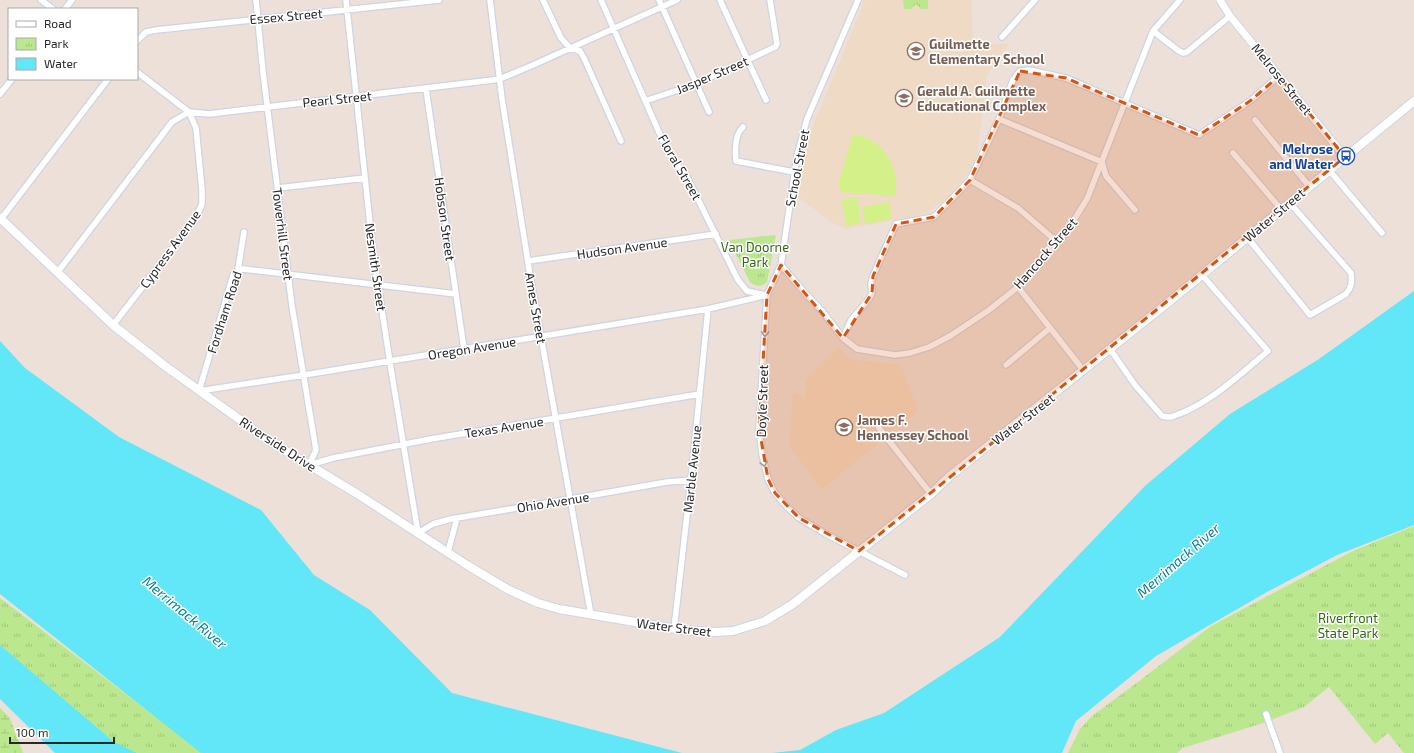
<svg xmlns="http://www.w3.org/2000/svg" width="1414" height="753" font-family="'Exo 2',sans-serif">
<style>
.education{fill:#efdbc5}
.wetland{fill:url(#wetland-marsh)}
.park{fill:url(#park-tufts)}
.pitch{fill:#d4f089}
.water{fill:#61e7f8}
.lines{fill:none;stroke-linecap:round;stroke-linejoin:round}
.minor-casing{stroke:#cdd4e3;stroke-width:8}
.tertiary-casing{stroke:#cdd4e3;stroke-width:9}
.secondary-casing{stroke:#cdd4e3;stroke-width:10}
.minor{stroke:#fff;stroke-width:5.5}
.tertiary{stroke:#fff;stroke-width:7}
.secondary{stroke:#fff;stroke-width:8}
.oneway{stroke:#9e9e9e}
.marked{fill:#d5540f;fill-opacity:0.2;stroke:#d5540f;stroke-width:3;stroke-dasharray:8 5;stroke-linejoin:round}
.labels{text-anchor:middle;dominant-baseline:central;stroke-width:3;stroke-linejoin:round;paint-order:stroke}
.street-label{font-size:13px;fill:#282828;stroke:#fff}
.education-label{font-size:13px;font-weight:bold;fill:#785e54;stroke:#fff;text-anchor:start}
.transit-label{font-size:13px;font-weight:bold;fill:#164399;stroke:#fff;text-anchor:end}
.park-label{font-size:13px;fill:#326913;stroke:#fff}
.water-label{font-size:14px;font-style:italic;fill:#047d9a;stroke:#fff}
</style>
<defs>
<pattern id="wetland-marsh" width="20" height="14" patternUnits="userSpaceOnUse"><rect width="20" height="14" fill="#bbe88f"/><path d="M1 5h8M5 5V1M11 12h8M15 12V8" fill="none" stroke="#a1c77b"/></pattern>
<pattern id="park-tufts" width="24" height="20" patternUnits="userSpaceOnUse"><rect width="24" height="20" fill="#bbe88f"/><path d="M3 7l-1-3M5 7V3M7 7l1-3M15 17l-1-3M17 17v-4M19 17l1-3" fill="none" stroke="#a1c77b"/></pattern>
</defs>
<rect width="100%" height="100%" fill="#ece0d8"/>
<!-- education -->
<path class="education" d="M865,0h107l1,42h2l1,2h33l-22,32 -10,81 -8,14 -17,24 -26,18 -14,5 -19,2 -47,9 -15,-7 -33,-25 10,-59z
M838,347l10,12 53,6 17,46 -97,79 -32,-46 4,-52 12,5 1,-18z"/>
<!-- wetland -->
<path class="wetland" d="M0,708l10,10 13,35h-23z"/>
<!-- park -->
<path class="park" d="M903,0h25v9h-7l-5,-5 -5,5h-7z
M776,235l-9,47c-6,5 -11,5 -17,0l-21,-42z
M1414,526v227h-10l-16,-20 -13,11 -46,-57 -25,20 -41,16 -80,25 -6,5h-109l12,-24 12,-13 46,-34 73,-56 144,-76z
M0,598l203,155h-142l-61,-60z"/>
<!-- pitch -->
<path class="pitch" d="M853,134c31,6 46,31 43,62l-55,-4 -3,-7z
M857,197l4,26 -15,3 -4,-26z
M889,202l3,17 -27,5 -3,-17z"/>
<!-- water -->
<path class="water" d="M1414,291v234l-77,30 -70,37 -111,64 -80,65 -14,32h-290l28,-3 36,-20 48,-17 116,-76 145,-151 85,-72 89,-55z
M0,341l25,27 94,69 142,73 53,65 56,35 82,83 230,60h-481l-201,-159z
M0,645l114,97 23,11h-82l-55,-54z"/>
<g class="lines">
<defs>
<path id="minor" d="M41,0l12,9
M256,0l7,72 29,234 24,144 -7,15
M346,0l27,252 18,117 27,164 15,-9 18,-5 137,-23 79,-14 24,-2
M490,0l12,99 29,182 60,334
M543,0l18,38 9,10 10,3 4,7 37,83
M601,0l64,146 10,17 10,10 53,107 9,11 18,4
M659,0l50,112
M720,0l46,100
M858,0l-51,119 -10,37 -16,109 -14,30 -8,133 3,26 6,25 7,14 13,15 11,10 27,16 79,41
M65,9l7,-9
M1153,31l26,20 4,2 4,-1 43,-36
M1002,37l33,-37
M137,41l9,-9 10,-2 283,-30
M426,89l38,260
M0,94l12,-15
M645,101l51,-17 79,-37 2,-3 -7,-44
M999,119l103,43 4,14 29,34
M1255,120l54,66
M743,127c-8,7 -8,24 -7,34l58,11
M1233,153l48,56
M1329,170l53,63
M970,180l48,28 39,34
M278,188l87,-10
M1,219l107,-140
M244,232l-6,38 -5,5 -2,7 -32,109 105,-16 404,-66 59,-14
M1247,237l63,78 36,-21c6,-7 6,-12 5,-21l-62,-71
M528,261l188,-27
M781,265l23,27 18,19 21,27 14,11 38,6 15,-2 19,-6 21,-11 39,-26 29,-23 49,-56 20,-32 66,-168 27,-31
M238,270l5,-1 213,25
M57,273l115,-151 17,-10 20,2 284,-34 9,-2 31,-13 144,-65
M1018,287l66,84
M113,325l77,-99 7,-11 5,-11v-14l-6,-62 -7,-16 -52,-40
M843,338l8,-18 18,-21 3,-6 -1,-9 2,-8 23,-52 38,-7 36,-37 29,-61 14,-39 7,-9 9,-1 37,8 133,57 51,-34 29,-25
M1110,349l25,36 27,31c4,1 8,2 12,0 35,-12 67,-42 94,-65l-66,-76
M1006,365l44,-37
M879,428l52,66
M309,465l24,-7 98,-19 269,-45
M448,552l9,-34
M674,629l17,-149 17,-171
M1266,714l14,39"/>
<path id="tertiary" d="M1220,0l10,16 115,141"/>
<path id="secondary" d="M0,218l113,107 52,41 106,76 88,53 108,70 42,25 29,13 21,6 123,21 33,2 18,-1 32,-10 28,-17 138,-110 19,-18 215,-171 249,-204"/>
</defs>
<!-- minor casing -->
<use href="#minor" class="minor-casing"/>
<!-- tertiary casing -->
<use href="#tertiary" class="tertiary-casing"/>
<!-- secondary casing -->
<use href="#secondary" class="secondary-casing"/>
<!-- minor -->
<use href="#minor" class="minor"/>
<!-- tertiary -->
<use href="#tertiary" class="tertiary"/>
<!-- secondary -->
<use href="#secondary" class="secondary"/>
</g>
<!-- one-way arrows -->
<defs><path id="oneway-chevron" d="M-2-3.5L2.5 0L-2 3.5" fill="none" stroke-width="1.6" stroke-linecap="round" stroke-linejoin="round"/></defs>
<g class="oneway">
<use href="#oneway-chevron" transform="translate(765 334) rotate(93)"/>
<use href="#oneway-chevron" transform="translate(764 464) rotate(77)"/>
</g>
<!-- marked area -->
<path class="marked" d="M1020,71l46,7 133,57 51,-34 29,-25 66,81 -486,394 -60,-33 -24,-25 -7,-14 -9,-51 8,-133 14,-30 62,73 29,-45 1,-17 23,-52 38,-7 36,-37z"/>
<!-- icons -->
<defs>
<symbol id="school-ring" viewBox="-11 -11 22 22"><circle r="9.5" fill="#fff" stroke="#8d6e63" stroke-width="1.5"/><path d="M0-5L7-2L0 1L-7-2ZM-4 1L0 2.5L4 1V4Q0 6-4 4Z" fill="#8d6e63"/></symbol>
<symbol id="bus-ring" viewBox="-11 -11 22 22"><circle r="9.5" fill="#fff" stroke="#1a4fb4" stroke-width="1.5"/><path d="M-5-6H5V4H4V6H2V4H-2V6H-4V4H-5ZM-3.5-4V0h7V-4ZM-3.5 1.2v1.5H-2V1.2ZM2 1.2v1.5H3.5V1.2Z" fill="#1a4fb4"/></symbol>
</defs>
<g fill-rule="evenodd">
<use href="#school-ring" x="906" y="41" width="20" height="20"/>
<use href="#school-ring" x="894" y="88" width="20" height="20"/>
<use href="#bus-ring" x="1336" y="146" width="20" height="20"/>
<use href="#school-ring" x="834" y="417" width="20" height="20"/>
</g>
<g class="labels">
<!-- street labels -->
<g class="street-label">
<text transform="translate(286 16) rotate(-5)">Essex Street</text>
<text transform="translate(712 75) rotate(-23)">Jasper Street</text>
<text transform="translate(1282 79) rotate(51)">Melrose Street</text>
<text transform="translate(337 99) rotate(-6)">Pearl Street</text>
<text transform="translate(680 167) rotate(60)">Floral Street</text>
<text transform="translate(797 168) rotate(-79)">School Street</text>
<text transform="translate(1274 215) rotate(-40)">Water Street</text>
<text transform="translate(445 219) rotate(82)">Hobson Street</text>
<text transform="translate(283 234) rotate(83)">Towerhill Street</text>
<text transform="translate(622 248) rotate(-8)">Hudson Avenue</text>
<text transform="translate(170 249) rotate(-54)">Cypress Avenue</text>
<text transform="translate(1045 253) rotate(-49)">Hancock Street</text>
<text transform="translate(376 267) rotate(82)">Nesmith Street</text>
<text transform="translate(536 308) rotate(80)">Ames Street</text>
<text transform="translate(224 312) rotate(-72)">Fordham Road</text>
<text transform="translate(472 348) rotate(-9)">Oregon Avenue</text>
<text transform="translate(762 401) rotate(-88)">Doyle Street</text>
<text transform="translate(1023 419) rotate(-38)">Water Street</text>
<text transform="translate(504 427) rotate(-9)">Texas Avenue</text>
<text transform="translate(278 444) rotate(33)">Riverside Drive</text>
<text transform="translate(692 469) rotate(-84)">Marble Avenue</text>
<text transform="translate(553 502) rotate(-9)">Ohio Avenue</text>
<text transform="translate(674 627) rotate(7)">Water Street</text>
</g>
<!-- education labels -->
<g class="education-label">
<text x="929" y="44">Guilmette<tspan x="929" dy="15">Elementary School</tspan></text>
<text x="917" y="91">Gerald A. Guilmette<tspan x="917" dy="15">Educational Complex</tspan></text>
<text x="857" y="420">James F.<tspan x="857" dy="15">Hennessey School</tspan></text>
</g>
<!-- transit labels -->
<g class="transit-label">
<text x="1333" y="149">Melrose<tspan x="1333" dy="15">and Water</tspan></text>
</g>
<!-- park labels -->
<g class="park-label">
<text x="755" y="247">Van Doorne<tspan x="755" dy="15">Park</tspan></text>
<text x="1348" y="618">Riverfront<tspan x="1348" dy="15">State Park</tspan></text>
</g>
<!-- water labels -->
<g class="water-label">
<text transform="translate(1178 560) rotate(-41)">Merrimack River</text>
<text transform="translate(185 612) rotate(40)">Merrimack River</text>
</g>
</g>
<!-- legend -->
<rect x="8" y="8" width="130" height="72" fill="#ffffff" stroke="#a9a9a9"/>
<rect x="16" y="21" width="20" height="6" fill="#ffffff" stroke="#a9a9a9"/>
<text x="44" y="28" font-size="12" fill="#282828">Road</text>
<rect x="16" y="38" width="20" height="12" fill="url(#park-tufts)" stroke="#a9a9a9"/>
<text x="44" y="48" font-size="12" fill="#282828">Park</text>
<rect x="16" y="58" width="20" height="12" fill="#61e7f8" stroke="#a9a9a9"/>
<text x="44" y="68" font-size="12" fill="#282828">Water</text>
<!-- scale -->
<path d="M10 737v6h104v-6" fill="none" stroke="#282828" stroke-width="2"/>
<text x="16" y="737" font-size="12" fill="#282828" stroke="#ffffff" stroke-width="3" paint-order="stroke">100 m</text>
</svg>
